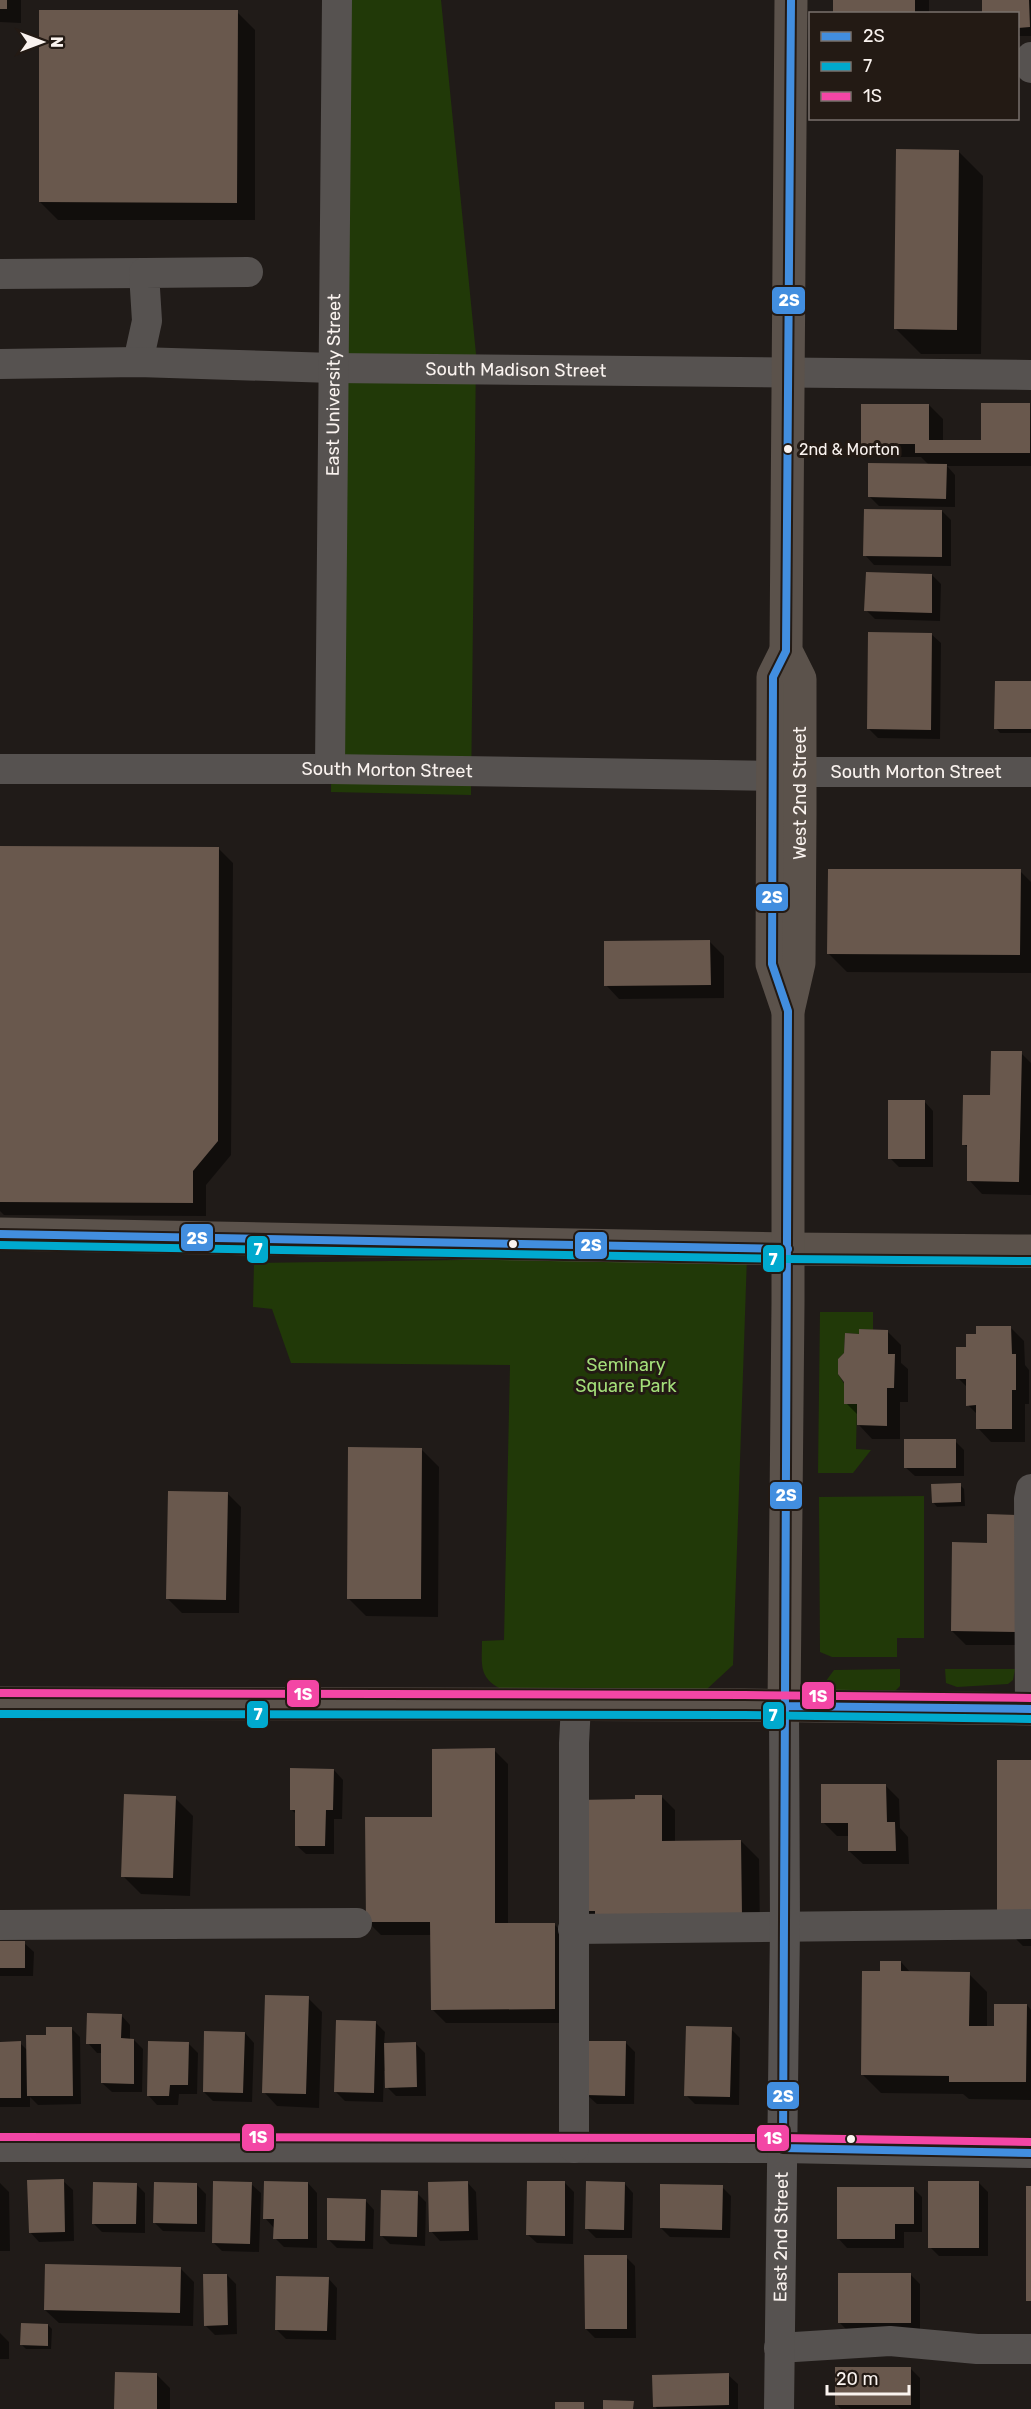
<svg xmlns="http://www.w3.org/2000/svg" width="1031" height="2409" font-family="Rubik,sans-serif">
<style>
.green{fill:#213908}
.shadow{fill:#0007}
.building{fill:#69584d}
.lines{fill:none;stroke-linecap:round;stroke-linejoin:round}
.minor{stroke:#565250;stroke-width:30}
.major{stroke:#5b524b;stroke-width:33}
.bus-1-casing{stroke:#231a14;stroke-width:12}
.bus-2-casing{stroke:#231a14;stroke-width:12}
.bus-3-casing{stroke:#231a14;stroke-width:12}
.bus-1{stroke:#428edf;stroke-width:8}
.bus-2{stroke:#00a9ce;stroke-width:8}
.bus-3{stroke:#f346a5;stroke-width:8}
.bus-dot{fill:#faf3ef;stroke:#231a14;stroke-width:2}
.labels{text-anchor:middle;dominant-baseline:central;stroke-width:6;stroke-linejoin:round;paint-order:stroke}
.bus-label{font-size:16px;fill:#faf3ef;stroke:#231a14;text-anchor:start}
.street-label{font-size:18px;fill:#faf3ef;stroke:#231a14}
.park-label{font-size:18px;fill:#a4df7a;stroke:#231a14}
.line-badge{stroke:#231a14;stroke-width:2}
.badge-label{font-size:16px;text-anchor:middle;font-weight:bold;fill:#fff}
</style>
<rect width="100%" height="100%" fill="#201b18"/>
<!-- green -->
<path class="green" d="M336,0h105l35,354 -5,441 -140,-3z
M747,1256l-14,409 -26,24h-206c-23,-12 -19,-25 -19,-48l22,-1 6,-275 -219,-2 -19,-54 -19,-2 1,-44z
M820,1312h53v18l-14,-1v5l-14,-1 -1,20 -6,6v15l19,30 -1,45 15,1 -18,23h-35z
M924,1496v142h-27v19h-65l-12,-5 -1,-155z
M900,1669v17l-5,5 -72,2v-8l11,-15z
M945,1669h70l-2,11 -5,4 -51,3 -11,-4z"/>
<!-- shadow -->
<path class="shadow" d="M0,0h21v23l-21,-1z
M834,0h95v14h-93l-2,-3z
M984,0h47v36h-13v-22z
M237,12l18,18v190h-197l-18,-18z
M958,151l25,25 -2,178h-60l-26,-26z
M1030,404l1,62h-84l8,9v32l-76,-1 -9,-9 59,-32 -8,-8h-45l-14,-14 67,-38 14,14v22h40z
M942,511l9,9v46l-77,-1 -9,-10z
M932,575l9,9 -1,37 -65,-2 -9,-9z
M931,634l10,9 -1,96 -62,-1 -9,-9z
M1031,682v51h-31l-4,-5z
M0,848l219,1 14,14 -2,292 -25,30v31l-202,-1 -4,-4z
M1020,871l11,11v91l-184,-1 -18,-18z
M710,942l14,14v42l-105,1 -13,-14z
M1021,1053l10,10v132l-49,-1 -13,-14v-31l-5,-5z
M924,1101l9,10v56h-34l-9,-9z
M1010,1327l14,14 1,24 4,5v34h-4v38h-34l-13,-14v-13l-10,-10v-17l-10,-10 9,-30 10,-13z
M887,1331l14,14v18l7,6v33h-8v37h-28l-13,-14v-9l-13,-13v-22l14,-46z
M955,1441l9,9v26h-49l-10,-9z
M421,1449l18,18 -1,150 -72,-1 -18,-18z
M960,1485l4,4 1,17 -28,1 -4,-5z
M227,1493l14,14 -2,106h-57l-14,-14z
M953,1544l76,101h-63l-14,-14z
M494,1750l14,14v160h46l14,14 1,85h-123l-14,-14v-74h-51l-14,-14 67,-103z
M1031,1762v184h-8l-25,-25z
M334,1770l9,10 -1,39h-8v35h-28l-10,-9 1,-30 -6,-6z
M886,1786l13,13 1,29 8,9 1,27h-46l-14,-13v-15h-12l-14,-14z
M661,1796l14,14v32l66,-1 18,18 1,75 -145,2 -38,-26 60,-109z
M175,1798l18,18 -3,80 -49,-2 -18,-18z
M0,1943h24l10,9 -1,24h-33z
M901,1962l10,11 58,1 18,18v36h8l32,-23 4,5v90l-62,-1 -6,-5 -82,-1 -18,-18 19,-102z
M308,1998l14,14 -3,96 -42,-2 -13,-14z
M121,2015l9,10v15h4l9,9 -1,43h-30l-10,-9 1,-30h-6l-9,-10z
M375,2022l10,10 -1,12 31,-1 10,10 1,43h-30l-9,-9 -1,-16h-2l-1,31 -38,-1 -10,-10z
M71,2028l9,9 1,67 -43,1 -8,-8v10h-30v-64h20l8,8 20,-14z
M731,2029l9,9 -1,67 -44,-1 -9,-9z
M245,2033l9,10 -2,59 -39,-1 -9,-9z
M188,2043l10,10 -1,41h-18l-1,11h-21l-9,-10z
M626,2043l9,9 -1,52h-37l-10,-9z
M63,2181l10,9 1,51 -35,1 -9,-10z
M467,2182l9,10 2,48 -38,1 -9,-10z
M0,2183l9,9 1,59h-10z
M308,2183l9,10v55l-33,-1 -9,-9 -1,-10 -9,-10z
M565,2183l9,9 -1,52 -36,-1 -10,-9z
M624,2183l9,10 -1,45h-36l-9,-9z
M979,2183l9,9v64h-49l-9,-9z
M136,2184l9,9v40l-43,-1 -9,-9z
M251,2184l10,9 -2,59 -37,-1 -9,-9z
M197,2185l9,9 -1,38 -42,-1 -9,-9z
M722,2187l9,9 -1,42 -60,-1 -9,-9z
M913,2188l9,9v35h-18v16h-57l-9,-10z
M417,2193l9,9 -1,44 -35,-2 -9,-9z
M365,2200l9,10 -1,39 -36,-1 -9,-9z
M626,2257l9,9 1,72h-41l-9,-9z
M181,2269l13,13 -1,44 -134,-3 -14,-13z
M227,2275l9,9 1,50 -22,1 -10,-10z
M911,2275l9,9v47h-72l-9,-9z
M328,2278l9,10 -1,52 -50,-1 -10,-10z
M48,2325l4,4 -1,20h-25l-4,-4z
M0,2333l9,9v17h-9z
M911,2369l9,9v31h-79l-5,-5z
M157,2375l13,13v21h-54z
M728,2375l10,9v25h-81l-2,-3z"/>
<!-- building -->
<path class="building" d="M0,0h7v9h-7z
M833,0h82v14l-82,-2z
M982,0h47l1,27 -12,1v-14h-36z
M39,10h199l-1,193 -198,-1z
M896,149l63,1 -2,180 -63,-1z
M981,403h49v50h-115v-9h-54v-40h68v36h52z
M868,463l79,1 -1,35 -78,-2z
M864,509l78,1v47l-79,-1z
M866,572l66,2v39l-68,-2z
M868,632l64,1 -1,97 -64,-1z
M995,681h36v48h-37z
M0,846l219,1 -1,294 -25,30v32l-193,-1z
M828,869h193l-1,86 -193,-1z
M710,940l1,45 -107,1v-45z
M991,1051h31l-3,131 -52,-1v-36h-5l1,-50h27z
M888,1100h37v59h-37z
M976,1326h35l1,28h4v36h-4v39h-36v-24l-10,1v-27h-10v-32h10v-13h10z
M859,1329l29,1v24h7l-1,34h-7v38l-30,-1v-21h-13v-22l-6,-8v-15l6,-6 1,-20 14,1z
M904,1439h52v29h-52z
M348,1447l74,1 -1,151h-74z
M961,1483v19l-29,1 -1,-19z
M168,1491l60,1 -2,108 -60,-1z
M987,1514l30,1 -1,117 -65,-1 1,-89 35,1z
M495,1748v175h60v86l-124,1 -1,-88h-64l-1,-105h67v-68z
M997,1760h34v161l-34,1z
M290,1768l44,1 -1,41h-7l-1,36h-30v-36h-5z
M821,1784h65l1,38h8l1,29h-48v-28h-27z
M124,1794l52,2 -3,82 -52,-1z
M635,1795h27v46l79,-1 1,76 -147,2v-7h-19l-1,-111 60,-1z
M0,1941h25v27h-25z
M880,1961h21v10l69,1 -1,54h25v-22h33l-1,78h-77v-6l-88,-1 1,-104h18z
M265,1995l44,1 -3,98 -44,-1z
M87,2013l35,1 -1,24 13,1v45l-33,-1v-39h-15z
M336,2020l40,1 -2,72 -40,-1z
M686,2026l46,1 -2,70 -46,-1z
M46,2027h26l1,69h-46l-1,-61h20z
M204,2031l41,1 -2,61 -40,-1z
M21,2041v57h-21v-56z
M148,2041l41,1 -1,43h-18l-1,11h-22z
M587,2041h39l-1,55 -39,-1z
M416,2042l1,45 -32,1 -1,-45z
M64,2179l1,53 -36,1 -2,-53z
M213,2181l39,1 -2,62 -38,-1z
M264,2181l44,1v57h-35l1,-20h-11z
M468,2181l1,50 -40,1 -1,-50z
M527,2181h38v55l-39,-1z
M586,2181l39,1 -1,48 -39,-1z
M928,2181h51v67h-51z
M93,2182l44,1 -1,41h-44z
M154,2182l43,1v41l-44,-1z
M660,2184l63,1 -1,45 -62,-2z
M1026,2186h5v115h-5z
M837,2187h77v37h-19v15h-58z
M381,2190l37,1 -1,46 -37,-1z
M327,2198l39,1 -1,42 -38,-1z
M584,2255h43v74h-42z
M45,2264l136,3 -1,46 -136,-3z
M838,2273h73v50h-73z
M203,2274h24l1,51 -24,1z
M276,2276l53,1 -2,54 -52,-1z
M21,2323l27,1v22l-28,-1z
M835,2367h76v38h-76z
M115,2372l42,1v36h-43z
M729,2373v32l-76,2 -1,-32z
M603,2400l31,1 -1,8h-30z
M555,2402h29v7h-29z"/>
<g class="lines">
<!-- minor -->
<g class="minor">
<path d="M1031,57v11"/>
<path d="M0,274l144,-1"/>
<path d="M138,362l9,-41 -3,-48 104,-1"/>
<path id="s1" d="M0,364l138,-2 195,6 698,7"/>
<path id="s2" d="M0,769h330l443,7"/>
<path id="s3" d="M330,769l7,-769"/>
<path id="s4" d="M800,772h231"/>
<path d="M1030,1709l-1,-210 2,-10"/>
<path d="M0,1925l357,-2"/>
<path d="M573,1929l458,-5"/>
<path d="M0,2147l783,1 248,5"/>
<path d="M574,2148v-405l2,-38"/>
<path d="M779,2348l111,-7 87,8h54"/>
<path id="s5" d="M779,2409l6,-482 -1,-221"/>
</g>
<!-- major -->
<g class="major">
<path d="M786,651l-13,26 -1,287 16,47"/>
<path d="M0,1234l788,15 243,2"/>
<path d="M0,1703l744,2 287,4"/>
<path id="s6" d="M784,1706l4,-403v-292l11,-48 1,-148v-136l-14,-28 5,-651"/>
</g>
<defs>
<path id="bus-1" d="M791,0l-5,651 -13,26 -1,287 16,47 -5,1137 248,5
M0,1234l788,15
M784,1706l247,3"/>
<path id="bus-2" d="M0,1245l788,14 243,2
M0,1714l744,1 287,4"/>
<path id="bus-3" d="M0,1693l744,2 287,3
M0,2137l783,1 248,4"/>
</defs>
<!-- bus-1 casing -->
<use href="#bus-1" class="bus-1-casing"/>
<!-- bus-2 casing -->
<use href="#bus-2" class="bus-2-casing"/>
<!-- bus-3 casing -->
<use href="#bus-3" class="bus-3-casing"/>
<!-- bus-1 -->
<use href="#bus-1" class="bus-1"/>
<!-- bus-2 -->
<use href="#bus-2" class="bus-2"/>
<!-- bus-3 -->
<use href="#bus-3" class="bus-3"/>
</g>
<!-- markers -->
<g class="bus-dot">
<circle cx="788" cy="449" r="5"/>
<circle cx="513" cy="1244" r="5"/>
<circle cx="851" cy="2139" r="5"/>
</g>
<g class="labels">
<!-- bus labels -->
<g class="bus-label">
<text x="799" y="449">2nd &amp; Morton</text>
</g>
<!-- street labels -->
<g class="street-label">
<text stroke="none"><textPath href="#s1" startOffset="516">South Madison Street</textPath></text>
<text stroke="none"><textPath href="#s3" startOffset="384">East University Street</textPath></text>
<text stroke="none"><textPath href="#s2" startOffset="387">South Morton Street</textPath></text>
<text stroke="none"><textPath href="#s4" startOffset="116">South Morton Street</textPath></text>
<text stroke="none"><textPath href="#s6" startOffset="914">West 2nd Street</textPath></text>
<text stroke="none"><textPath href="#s5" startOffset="172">East 2nd Street</textPath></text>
</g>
<!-- park labels -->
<g class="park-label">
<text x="626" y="1365">Seminary<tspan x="626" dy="21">Square Park</tspan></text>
</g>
</g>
<g class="line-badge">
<rect x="771" y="286" width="35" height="29" rx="6" fill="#428edf"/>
<rect x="755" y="883" width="34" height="29" rx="6" fill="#428edf"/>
<rect x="180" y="1223" width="34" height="29" rx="6" fill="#428edf"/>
<rect x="574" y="1231" width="34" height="29" rx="6" fill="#428edf"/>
<rect x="246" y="1235" width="23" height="29" rx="6" fill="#00a9ce"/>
<rect x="762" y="1244" width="23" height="29" rx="6" fill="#00a9ce"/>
<rect x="769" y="1481" width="34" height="29" rx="6" fill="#428edf"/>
<rect x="286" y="1679" width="34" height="29" rx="6" fill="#f346a5"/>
<rect x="801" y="1681" width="34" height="29" rx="6" fill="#f346a5"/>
<rect x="246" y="1700" width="23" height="29" rx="6" fill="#00a9ce"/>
<rect x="762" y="1701" width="23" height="29" rx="6" fill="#00a9ce"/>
<rect x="766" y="2081" width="34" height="29" rx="6" fill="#428edf"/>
<rect x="241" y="2123" width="34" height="29" rx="6" fill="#f346a5"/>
<rect x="756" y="2124" width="34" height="28" rx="6" fill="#f346a5"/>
</g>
<g class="badge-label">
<text x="789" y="306">2S</text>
<text x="772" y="903">2S</text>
<text x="197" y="1244">2S</text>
<text x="591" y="1251">2S</text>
<text x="258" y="1255">7</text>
<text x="773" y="1265">7</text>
<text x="786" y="1501">2S</text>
<text x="303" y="1700">1S</text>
<text x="818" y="1702">1S</text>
<text x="258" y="1720">7</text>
<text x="773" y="1721">7</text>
<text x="783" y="2102">2S</text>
<text x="258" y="2143">1S</text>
<text x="773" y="2144">1S</text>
</g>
<!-- legend -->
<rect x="809" y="12" width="210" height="108" fill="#231a14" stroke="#79716c" stroke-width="1.5"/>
<rect x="821" y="32" width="30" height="9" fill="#428edf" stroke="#79716c" stroke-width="1.5"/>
<text x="863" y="42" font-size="18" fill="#faf3ef">2S</text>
<rect x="821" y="62" width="30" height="9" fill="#00a9ce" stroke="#79716c" stroke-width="1.5"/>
<text x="863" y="72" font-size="18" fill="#faf3ef">7</text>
<rect x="821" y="92" width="30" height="9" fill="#f346a5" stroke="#79716c" stroke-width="1.5"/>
<text x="863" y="102" font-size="18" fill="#faf3ef">1S</text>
<!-- north arrow -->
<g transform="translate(42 42) rotate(90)" stroke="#231a14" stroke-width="4.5" paint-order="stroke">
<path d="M0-4.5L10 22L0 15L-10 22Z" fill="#faf3ef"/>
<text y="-9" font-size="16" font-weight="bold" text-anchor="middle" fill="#faf3ef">N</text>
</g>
<!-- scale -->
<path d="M827 2385v9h82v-9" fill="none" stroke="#faf3ef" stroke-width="3"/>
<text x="836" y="2385" font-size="18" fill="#faf3ef" stroke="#231a14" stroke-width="4.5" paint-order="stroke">20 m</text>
</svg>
